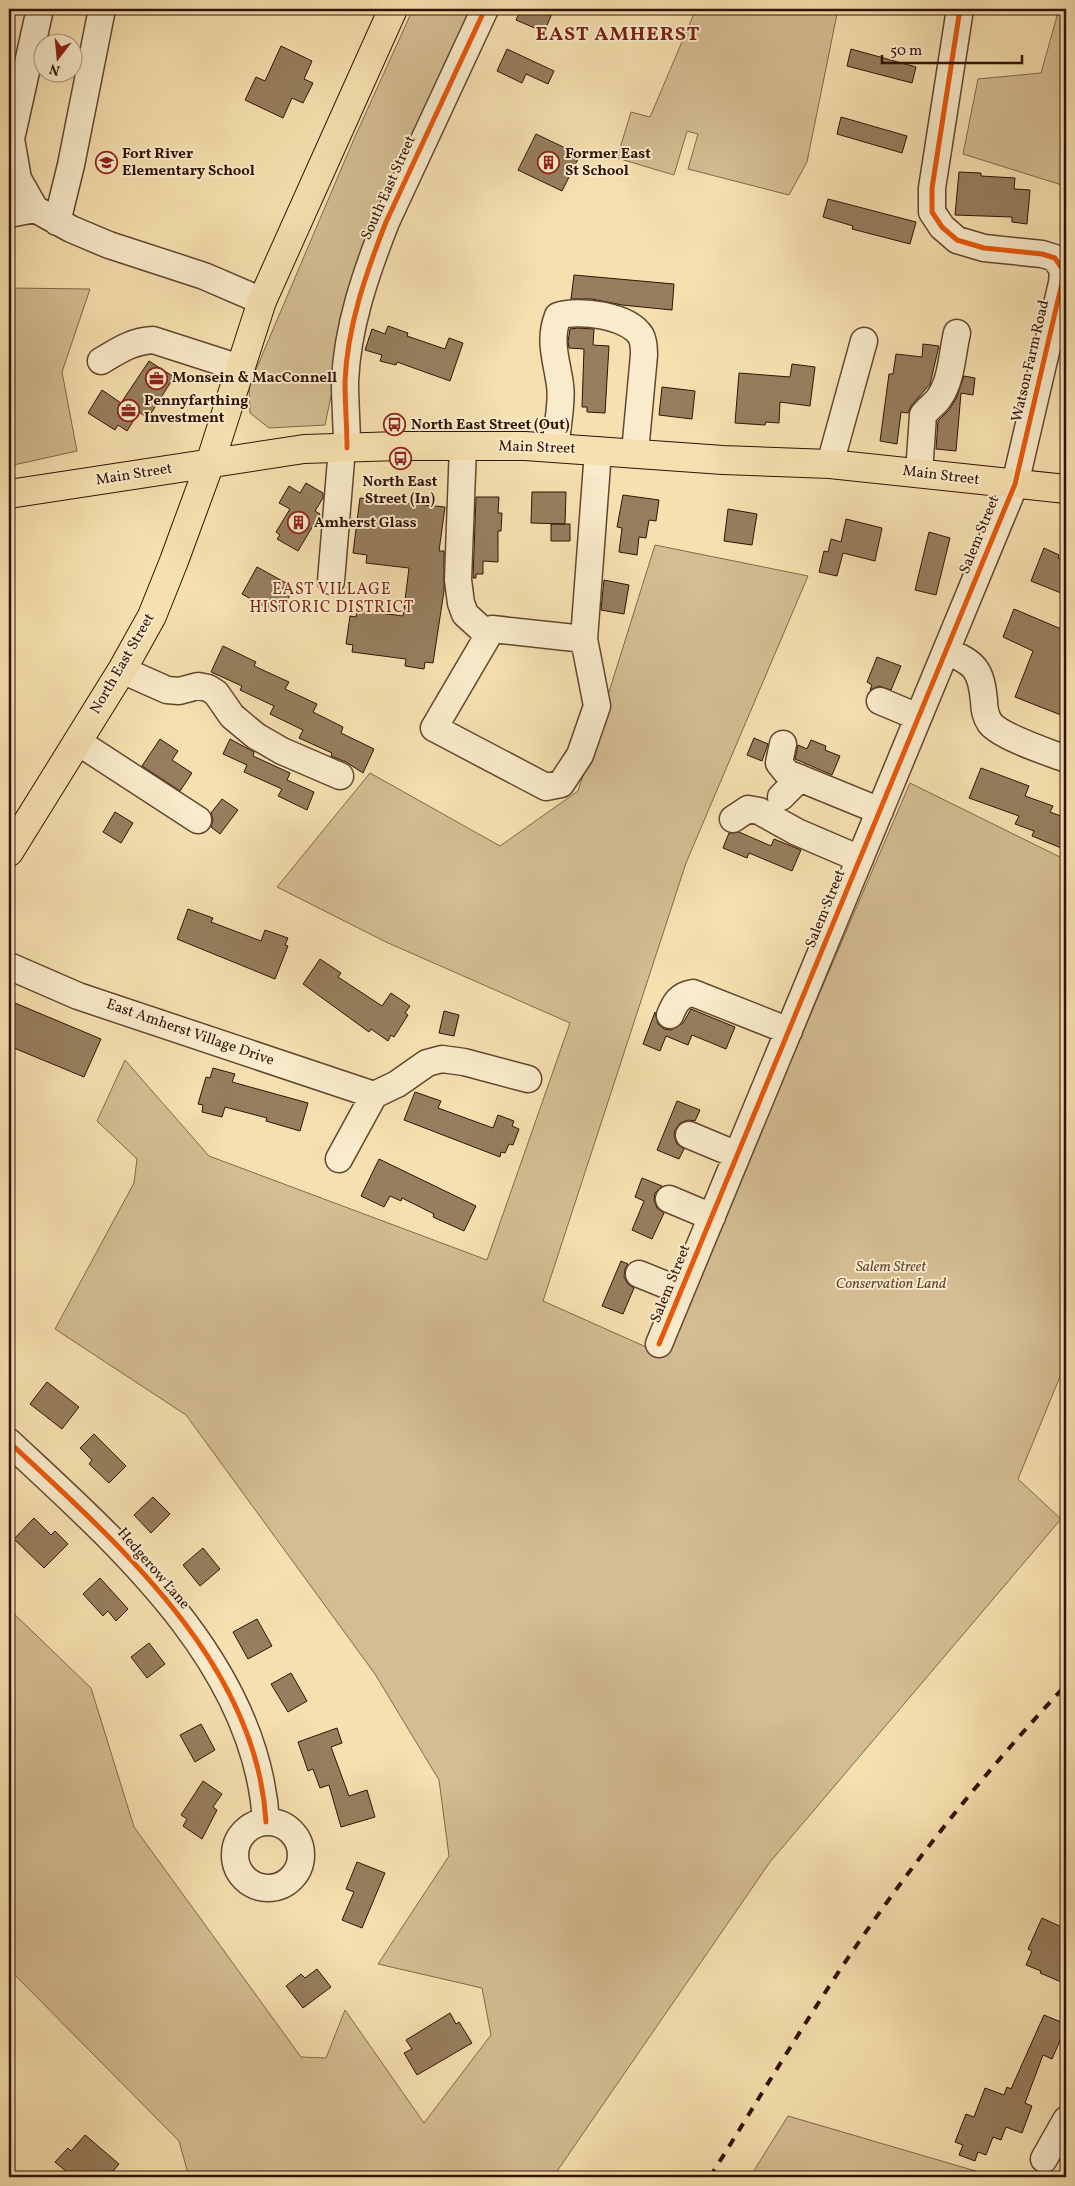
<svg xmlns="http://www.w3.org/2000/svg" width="1075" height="2186" font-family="Vollkorn,serif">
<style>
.green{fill:#d4bd92;stroke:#82684c}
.building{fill:#977e5e;stroke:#301306}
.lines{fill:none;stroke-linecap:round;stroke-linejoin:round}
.minor-casing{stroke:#624630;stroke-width:29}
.major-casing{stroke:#301306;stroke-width:30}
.minor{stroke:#f9ebcb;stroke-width:26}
.major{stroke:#f6e0af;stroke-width:28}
.rail{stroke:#301306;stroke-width:4;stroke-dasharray:9 9;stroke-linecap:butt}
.cycleway-casing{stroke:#f9ebcb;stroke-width:8}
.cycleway{stroke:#e8590c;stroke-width:5}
.labels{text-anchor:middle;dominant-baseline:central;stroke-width:4;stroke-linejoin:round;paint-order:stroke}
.poi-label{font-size:15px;font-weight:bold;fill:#301306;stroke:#f9ebcb;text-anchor:start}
.street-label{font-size:15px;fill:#301306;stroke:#f9ebcb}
.park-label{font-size:15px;font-style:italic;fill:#614630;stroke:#f9ebcb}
.neighbourhood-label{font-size:16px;letter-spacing:1px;fill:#7a1f14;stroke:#f9ebcb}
.district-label{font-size:20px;font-weight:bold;letter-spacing:1px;fill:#7a1f14;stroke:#f9ebcb}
</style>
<rect width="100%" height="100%" fill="#f6e0af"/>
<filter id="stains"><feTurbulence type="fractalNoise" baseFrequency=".004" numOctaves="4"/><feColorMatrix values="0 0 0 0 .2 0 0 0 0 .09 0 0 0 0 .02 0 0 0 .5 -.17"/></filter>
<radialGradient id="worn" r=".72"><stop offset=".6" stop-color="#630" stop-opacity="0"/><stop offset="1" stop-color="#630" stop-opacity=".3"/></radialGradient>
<!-- green -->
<path class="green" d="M413,9h64l-132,320 -20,96 -56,3 -19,-15 -1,-27 105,-247z
M696,9h142l-31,153 -18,33 -101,-26 10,-35 -11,-3 -13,44 -57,-17 14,-46 19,5z
M1059,9h7v179l-1,-2 -102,-32 15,-75 63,-6z
M9,288l81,1 -28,83 15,79 -68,15z
M655,545l153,31 -122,287 -143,438 121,54 246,-572 156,77v502l-48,117 43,40 -291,343 -217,315h-364l-10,-36 -170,-172v-360l82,79 43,139 167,230 25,1 19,-48 79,113 67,-88 -9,-47 -104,-24 71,-108 -10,-76 -64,-106 -189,-259 -131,-86 79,-146 3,-24 -40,-38 28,-61 84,96 278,104 83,-237 -184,-81 -109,-55 93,-114 130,73 78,-55z
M788,2116l208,61h-246z"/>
<!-- building -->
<path class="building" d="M521,9h33l-10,23 -28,-12z
M281,46l31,15 -8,18 9,4 -10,20 -11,-5 -9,20 -38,-18 11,-23 9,4z
M507,49l47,22 -6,13 -22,-10 -4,9 -25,-12z
M851,49l65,18 -4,16 -65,-17z
M841,117l66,19 -5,17 -65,-19z
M536,134l44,21 -18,36 -44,-21z
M959,172l22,1v3l34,2 -1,11 16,1 -3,34 -15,-2v-5l-57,-2z
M828,199l88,23 -6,22 -58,-15 1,-3 -30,-9z
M574,275l100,9 -2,26 -50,-5 -30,-6h-21z
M388,326l20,7 -1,3 38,13 4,-11 14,5 -13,38 -53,-19 -1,3 -16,-4 2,-6 -17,-5 7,-21 13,5z
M578,328l16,1 -1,16 16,1 -4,67 -18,-1v-5h-5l2,-58 -15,-1 -1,-6 2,-13z
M923,344l16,2 -9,38 -19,22 -3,7 -7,-1 -4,32 -17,-3 9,-67h4l3,-20 26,3z
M149,361l25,16 -26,41 -9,-6 -12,19 -9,-6 -3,5 -27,-17 14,-23 19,13z
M792,364l23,3 -5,39 -30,-4 -1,21 -13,-1 -1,3 -30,-2 4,-50 51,4z
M964,376l11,2 -2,17 -12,-2 -5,58 -20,-2 2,-28 11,-11 7,-11z
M662,387l33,4 -3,28 -33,-4z
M306,483l17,10v5l-8,13 5,3 -22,37 -21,-12 3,-4 -4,-3 14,-23 -11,-6 10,-17 11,7z
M532,492h34l-1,32 -34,-1z
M623,495l36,5 -3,21 -7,-1 -3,18 -7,-1 -2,18 -18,-3 3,-24 -5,-1z
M476,497h23l-1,16h4l-1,18h-3v31l-15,-1v13h-7v4h-3z
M360,498l85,9 -6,44h5v40l-11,72 -8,-1 -1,7 -19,-3 1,-7 -54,-7 1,-7 -7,-1 4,-28 6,1 1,-7 46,6 6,-48 -43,-5 1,-8 -14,-2z
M728,509l29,5 -5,31 -28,-4z
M846,519l36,9 -7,33 -32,-8 -6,23 -18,-4 5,-21 4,1 3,-13 10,3z
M551,524h19v17h-19z
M929,532l21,6 -14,57 -21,-5z
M1044,548l15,7 -1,3 8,3v34l-35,-14z
M257,567l31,17 -3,6 6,3 -10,19 -9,-6 -2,4 -28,-16z
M604,580l25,5 -5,29 -23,-4z
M1014,609l52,22v86l-51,-20 18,-46 -30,-14z
M223,646l33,16 -2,4 35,16 -4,7 32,15 -4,8 30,15 -2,6 33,16 -11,24 -17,-11 -15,-6 1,-3 -33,-15 4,-8 -33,-16 4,-8 -34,-16 2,-4 -31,-14z
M877,657l24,9 -10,24 -12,-4 -9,4 2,-5 -5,-3z
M754,738l14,6 -6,17 -15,-6z
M160,739l18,12 -6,9 20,13 -12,18 -38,-25z
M230,739l24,13 -1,4 37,17 -3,7 27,12 -7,18 -29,-14 4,-7 -38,-17 3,-7 -24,-11z
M811,740l15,6 -1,4 15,6 -8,19 -37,-16 3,-14 9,4z
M981,768l48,18 -4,10 28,10 -3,6 16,6v32l-34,-14 2,-5 -19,-7 4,-8 -50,-18z
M222,799l16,11 -18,24 -9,-7 2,-7 -2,-7z
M115,812l18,11 -12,20 -18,-11z
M739,832l32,14 3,-7 27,11 -9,21 -43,-18 -2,5 -24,-10 6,-15z
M188,909l25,9 -2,4 50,19 4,-11 23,8 -3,7 3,1 -13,33 -98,-40z
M320,959l21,14 -3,4 44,29 9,-13 19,13 -5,7 3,2 -14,22 -3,-2 -3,6 -17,-12 -2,3 -66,-48z
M15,1003l86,36 -17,38 -75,-31v-38l3,1z
M691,1009l44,18 -9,22 -34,-14 -4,10 -22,-9 -6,15 -17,-7 12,-32 3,12 6,5 7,1 12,-7z
M444,1011l15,4 -5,21 -15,-3z
M213,1068l22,6 -3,8 76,21 -8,28 -34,-10 1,-3 -42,-11 -3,10 -20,-5 1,-7 -5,-1 8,-27 4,1z
M415,1092l26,9 -3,7 55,20 5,-13 16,6 -2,5 7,3 -6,16 -4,-1 -4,9 -4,-1 -1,5 -96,-37z
M677,1101l23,9 -5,11 -7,-1 -8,3 -5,7 -1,6 3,8 7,5 -5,10 -22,-9z
M379,1159l97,47 -12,25 -31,-14 1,-3 -32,-16 -1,3 -11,-5 -6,11 -23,-11z
M642,1178l20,8 -7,7 -1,7 3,8 7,5 -12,26 -20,-9 12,-29 -9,-4z
M621,1261l7,3 -3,5 -1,8 4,7 6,4 -11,26 -21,-8z
M47,1382l32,25 -17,22 -32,-25z
M94,1434l32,32 -17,17 -20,-19 3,-4 -12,-12z
M153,1497l17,17 -19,19 -17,-18z
M34,1518l17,17 4,-4 13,13 -24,24 -30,-29z
M203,1548l17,21 -20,17 -17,-21z
M100,1578l28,31 -12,12 -8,-10 -5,5 -20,-22z
M257,1619l15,27 -24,13 -15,-27z
M149,1643l16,21 -18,14 -16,-21z
M291,1673l16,28 -19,11 -17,-28z
M201,1724l14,26 -20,12 -15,-27z
M337,1728l5,15 -11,4 18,49 18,-6 8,27 -34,10 -12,-42 -9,3 -7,-19 -5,2 -10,-29z
M203,1781l19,13 -9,13 4,3 -15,29 -19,-13 4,-7 -6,-4z
M357,1862l28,11 -23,55 -20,-8 12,-28 -8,-3z
M1042,1918l24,11v55l-26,-11 1,-2 -15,-6 6,-14 -4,-2z
M317,1969l14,18 -28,21 -17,-22 15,-12 4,4z
M450,2013l6,11 3,-2 13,21 -55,32 -13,-22 8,-4 -6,-9z
M1044,2015l22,9v3l-14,32 -9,-4 -18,48 7,3 -10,27 -16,-6 -5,13 -8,-3 -7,18 -8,-3 -3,9 -16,-6 4,-10 -8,-3 11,-28 8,3 11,-29 19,7 3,-8 4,2z
M85,2135l34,29 -11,13h-35l-18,-15 13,-14 3,3z"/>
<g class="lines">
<defs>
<path id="minor" d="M40,9l-29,130 7,40 17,30 36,20 38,16 95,31 58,25
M9,214l26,-5
M57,222l14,-57 31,-156
M101,361c17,-10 31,-20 52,-21l87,28
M463,446l-5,134 3,23 4,11 23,21
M556,447c0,-19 7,-44 4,-62 -3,-24 -12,-44 -2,-69 20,-7 70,-1 83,20 3,6 3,13 3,19l-9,97
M347,448c0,-22 -2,-44 -2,-66 2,-55 21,-109 41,-160l99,-213
M830,464l34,-123
M919,473l4,-58c5,-7 12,-11 16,-17 13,-18 13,-45 18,-65
M331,581l11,-133
M584,639l13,67 -17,49 -19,29 -15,3 -112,-59 58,-99 92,10 14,-188
M946,651c29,12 35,18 38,50 0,7 2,16 6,22 11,14 58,29 76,36
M122,670l45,20 12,1 19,-5 10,2 8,5 16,23 24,20 26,15 58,25
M880,701l38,16
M78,742l120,78
M783,744l-4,19 8,10 93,38
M781,797l19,-19
M733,819l15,-10 11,2 38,21 63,27
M9,966l69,30 296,99
M670,1015c5,-12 9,-20 23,-22l96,38
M689,1135l48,20
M339,1159l35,-64 23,-11 30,-21 15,-4 22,3 64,17
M669,1199l43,18
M639,1274l42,17
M659,1344l356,-860 47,-201 1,-13 -8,-12 -13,-4 -58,-6 -27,-8 -15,-13 -10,-15v-24l28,-179
M9,1442c108,101 248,221 257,380
M235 1855a33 33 0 1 1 66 0a33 33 0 1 1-66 0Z
M1044,2159l22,-39"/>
<path id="major" d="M9,494l295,-45 95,-3h126l198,14 107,4 236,25
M9,852l113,-182 30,-54 22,-55 36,-98 52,-162 131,-292"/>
</defs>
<!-- minor casing -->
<use href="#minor" class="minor-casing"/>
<!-- major casing -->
<use href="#major" class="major-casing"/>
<!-- minor -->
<use href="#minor" class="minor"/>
<!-- major -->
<use href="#major" class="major"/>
<!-- rail -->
<path class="rail" d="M710,2177c40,-64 79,-129 120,-192 70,-107 149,-207 236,-300"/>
<defs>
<path id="cycleway" d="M347,448c0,-22 -2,-44 -2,-66 2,-55 21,-109 41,-160l99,-213
M659,1344l356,-860 47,-201 1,-13 -8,-12 -13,-4 -58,-6 -27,-8 -15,-13 -10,-15v-24l28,-179
M9,1442c108,101 248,221 257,380"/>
</defs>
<!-- cycleway casing -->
<use href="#cycleway" class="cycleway-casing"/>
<!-- cycleway -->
<use href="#cycleway" class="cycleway"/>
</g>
<!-- icons -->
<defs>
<symbol id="school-ring" viewBox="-11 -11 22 22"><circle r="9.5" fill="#f9ebcb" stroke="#8f2418" stroke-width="1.5"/><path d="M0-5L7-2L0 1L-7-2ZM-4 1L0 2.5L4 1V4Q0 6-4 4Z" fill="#8f2418"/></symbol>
<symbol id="building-ring" viewBox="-11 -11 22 22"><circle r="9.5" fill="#f9ebcb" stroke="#8f2418" stroke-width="1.5"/><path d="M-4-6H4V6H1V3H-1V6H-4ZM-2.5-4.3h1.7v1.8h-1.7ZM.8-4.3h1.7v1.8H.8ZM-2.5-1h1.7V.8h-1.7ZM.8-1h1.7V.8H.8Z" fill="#8f2418"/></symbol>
<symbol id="office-ring" viewBox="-11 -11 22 22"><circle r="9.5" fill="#f9ebcb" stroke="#8f2418" stroke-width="1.5"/><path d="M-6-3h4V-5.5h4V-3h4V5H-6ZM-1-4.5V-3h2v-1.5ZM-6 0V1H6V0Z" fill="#8f2418"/></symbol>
<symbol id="bus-ring" viewBox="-11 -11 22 22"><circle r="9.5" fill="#f9ebcb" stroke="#8f2418" stroke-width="1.5"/><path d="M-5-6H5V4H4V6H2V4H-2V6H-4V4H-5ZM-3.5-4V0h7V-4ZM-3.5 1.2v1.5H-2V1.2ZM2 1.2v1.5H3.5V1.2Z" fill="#8f2418"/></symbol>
</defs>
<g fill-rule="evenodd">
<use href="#school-ring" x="94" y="150" width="25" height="25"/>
<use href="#building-ring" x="536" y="150" width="25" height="25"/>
<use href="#office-ring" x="144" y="366" width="25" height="25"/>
<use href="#office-ring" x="116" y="398" width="25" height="25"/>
<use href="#bus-ring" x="382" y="412" width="25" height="25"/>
<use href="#bus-ring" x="388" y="446" width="25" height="25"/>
<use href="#building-ring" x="286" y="510" width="25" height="25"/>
</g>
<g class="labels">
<!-- poi labels -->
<g class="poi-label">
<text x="122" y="154">Fort River<tspan x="122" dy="17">Elementary School</tspan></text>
<text x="565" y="154">Former East<tspan x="565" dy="17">St School</tspan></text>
<text x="172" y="378">Monsein &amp; MacConnell</text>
<text x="144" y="401">Pennyfarthing<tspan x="144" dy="17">Investment</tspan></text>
<text x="411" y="425">North East Street (Out)</text>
<text x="400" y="482" text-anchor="middle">North East<tspan x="400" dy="17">Street (In)</tspan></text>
<text x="314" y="523">Amherst Glass</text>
</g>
<!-- street labels -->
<g class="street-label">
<text transform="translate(389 188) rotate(-66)">South East Street</text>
<text transform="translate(1031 361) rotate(-77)">Watson Farm Road</text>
<text transform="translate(537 448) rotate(2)">Main Street</text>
<text transform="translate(134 475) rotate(-9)">Main Street</text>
<text transform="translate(941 476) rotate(7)">Main Street</text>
<text transform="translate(980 535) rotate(-68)">Salem Street</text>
<text transform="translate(123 664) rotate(-60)">North East Street</text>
<text transform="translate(826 909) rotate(-68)">Salem Street</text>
<text transform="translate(190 1033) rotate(19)">East Amherst Village Drive</text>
<text transform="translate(671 1284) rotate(-68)">Salem Street</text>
<text transform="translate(153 1569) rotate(49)">Hedgerow Lane</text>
</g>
<!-- park labels -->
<g class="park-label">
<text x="891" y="1267">Salem Street<tspan x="891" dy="17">Conservation Land</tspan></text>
</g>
<!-- neighbourhood labels -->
<g class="neighbourhood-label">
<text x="332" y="590">EAST VILLAGE<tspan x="332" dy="18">HISTORIC DISTRICT</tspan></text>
</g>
<!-- district labels -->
<g class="district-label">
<text x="618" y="35">EAST AMHERST</text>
</g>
</g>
<!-- margin -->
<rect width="1075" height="2186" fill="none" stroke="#f6e0af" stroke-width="30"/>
<rect x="10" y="10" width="1055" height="2166" fill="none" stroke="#301306" stroke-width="2.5"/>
<rect x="15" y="15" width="1045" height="2156" fill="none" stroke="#301306"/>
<!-- north arrow -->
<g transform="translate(58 58) rotate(196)"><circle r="24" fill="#f9ebcb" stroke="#a9957c"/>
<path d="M0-4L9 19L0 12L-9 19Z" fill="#8f2418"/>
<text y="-8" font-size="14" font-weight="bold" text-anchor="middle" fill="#301306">N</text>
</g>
<!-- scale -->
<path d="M882 55v8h140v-8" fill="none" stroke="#301306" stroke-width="2.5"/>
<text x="890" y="55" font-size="15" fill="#301306" stroke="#f9ebcb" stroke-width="4" paint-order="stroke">50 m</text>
<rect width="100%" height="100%" filter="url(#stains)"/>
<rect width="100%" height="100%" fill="url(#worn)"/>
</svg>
